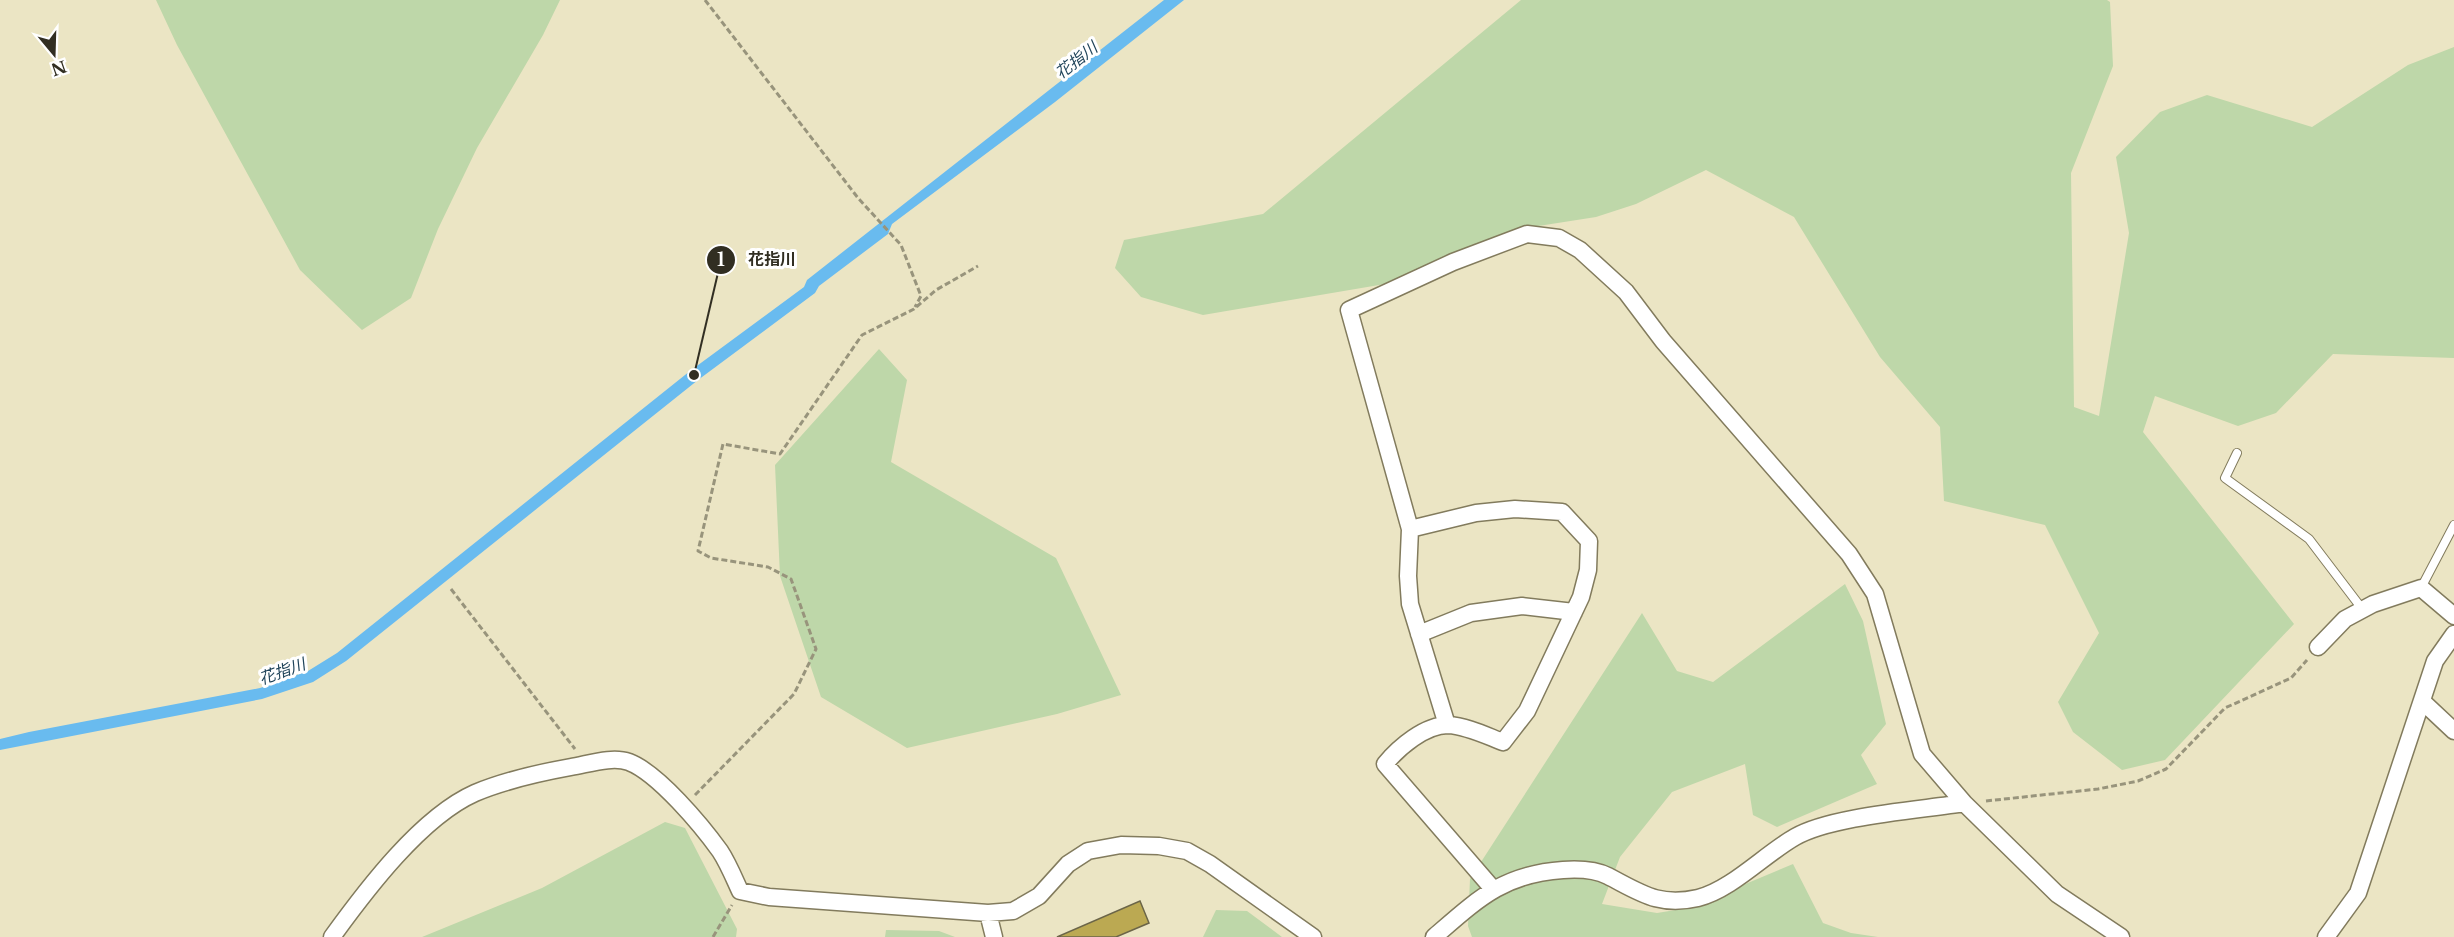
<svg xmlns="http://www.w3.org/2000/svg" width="2454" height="937" font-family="'Libre Baskerville','Noto Sans JP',serif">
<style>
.green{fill:#bed7a9}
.water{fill:#69bbef}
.building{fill:#bba952;stroke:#6b6548;stroke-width:1.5}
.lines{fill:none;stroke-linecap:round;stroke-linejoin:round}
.service-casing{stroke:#827b5d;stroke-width:10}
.minor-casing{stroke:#827b5d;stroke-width:19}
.path{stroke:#98947c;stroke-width:3;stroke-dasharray:6 3;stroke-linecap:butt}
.service{stroke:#fff;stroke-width:8}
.minor{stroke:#fff;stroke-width:16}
.labels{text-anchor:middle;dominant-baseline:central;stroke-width:6;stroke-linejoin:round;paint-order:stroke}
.water-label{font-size:16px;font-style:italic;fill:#1f4359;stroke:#fff}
.leader{fill:none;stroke:#312e22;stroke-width:2}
.callout-dot{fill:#312e22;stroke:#fff;stroke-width:2}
.mark-label{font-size:18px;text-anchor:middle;font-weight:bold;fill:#fff}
.callout-label{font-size:16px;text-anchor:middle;font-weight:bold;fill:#312e22;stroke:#fff;stroke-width:6;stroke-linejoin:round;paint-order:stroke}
</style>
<rect width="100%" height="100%" fill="#ebe5c4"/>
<!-- green -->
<path class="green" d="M156,0h404l-17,35 -66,113 -39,81 -27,69 -49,32 -62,-60 -123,-225z
M1521,0h586l3,2 3,64 -42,107 3,234 25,9 30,-183 -13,-76 44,-45 47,-17 105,32 96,-62 46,-18v311l-121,-4 -57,59 -38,13 -83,-30 -12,36 151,192 -129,136 -43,10 -49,-38 -15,-30 41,-69 -54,-108 -101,-24 -4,-74 -60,-70 -86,-140 -88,-47 -70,34 -40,13 -77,12 -134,55 -182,31 -62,-18 -26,-29 9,-28 139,-26z
M879,349l28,31 -16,82 165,96 65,137 -64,19 -150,34 -86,-51 -41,-121 -5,-111z
M1845,584l18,37 23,103 -25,31 16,29 -100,43 -24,-12 -8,-51 -73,28 -52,65 -18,47 55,9 31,-5 105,-44 30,59 28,10 27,4h-406l-4,-11 2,-47 172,-266 35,58 36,11z
M665,822l20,6 52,101 -1,8h-314l120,-49z
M1216,910l31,1 35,26h-79z
M886,930l53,1 16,6h-70z"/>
<!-- water -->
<path class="water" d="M1164,0h20l-129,102 -163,122 -4,10 -69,52 -4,7 -117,87 -352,281 -33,21 -51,17 -262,51v-11l29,-7 231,-44 48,-17 29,-18 353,-282 114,-84 3,-7z"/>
<!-- building -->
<path class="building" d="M1140,901l9,22 -33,14h-59z"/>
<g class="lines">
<defs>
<path id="service" d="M2237,453l-12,25 84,61 54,71
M2421,588l33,-63"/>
<path id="minor" d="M1410,529l66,-16 39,-4 47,3 27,29 -1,29 -7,27 -54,114 -24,31c-16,-6 -36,-16 -55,-17 -23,0 -49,22 -63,39l108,125
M1419,634l52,-21 51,-7 52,6
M2318,647l27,-28 28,-15 48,-16 33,28
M2422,701l32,30
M1447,725l-37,-121 -2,-28 2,-47 -61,-219 104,-48 74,-28 32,4 21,12 46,42 37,49 186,213 26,40 47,160 42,49
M988,913l6,24
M332,937c34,-47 89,-120 143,-144 31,-13 63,-20 96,-26 18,-3 41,-11 58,-5 29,11 73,64 91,89 8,12 14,27 20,40l29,6 219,16 25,-2 26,-15 29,-32 20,-13 33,-6 38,1 28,5 23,13 103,73
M1434,937c44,-38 69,-63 129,-67 14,-1 33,0 45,6 33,17 51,31 90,22 33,-8 67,-44 97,-61 36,-21 125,-27 169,-34l93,91 64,43
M2326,937l32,-44 77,-232 19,-27"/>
</defs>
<!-- service casing -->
<use href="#service" class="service-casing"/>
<!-- minor casing -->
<use href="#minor" class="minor-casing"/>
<!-- path -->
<path class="path" d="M705,0l153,198 43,47 20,51 -6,11
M451,589l124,160
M695,795l99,-101 22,-45 -25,-70 -23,-12 -57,-9 -13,-7 25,-107 57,10 82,-119 52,-26 22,-19 42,-24
M1986,801l112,-12 40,-8 28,-12 59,-61 66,-30 16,-18
M713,937l19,-32"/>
<!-- service -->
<use href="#service" class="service"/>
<!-- minor -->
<use href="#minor" class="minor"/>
</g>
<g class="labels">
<!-- water labels -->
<g class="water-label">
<text transform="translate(1076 60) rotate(-38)">花指川</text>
<text transform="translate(282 671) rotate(-20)">花指川</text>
</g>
</g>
<!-- callouts -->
<path class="leader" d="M694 375L721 260"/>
<g class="callout-dot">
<circle cx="694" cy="375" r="6"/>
<circle cx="721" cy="260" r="15"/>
</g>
<g class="mark-label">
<text x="721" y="266">1</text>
</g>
<g class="callout-label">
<text x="772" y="265">花指川</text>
</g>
<!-- north arrow -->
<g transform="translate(54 54) rotate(161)" stroke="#ffffff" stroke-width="4.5" paint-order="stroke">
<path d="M0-4.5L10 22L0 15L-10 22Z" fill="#312e22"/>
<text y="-9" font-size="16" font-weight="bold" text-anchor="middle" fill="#312e22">N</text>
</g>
</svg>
